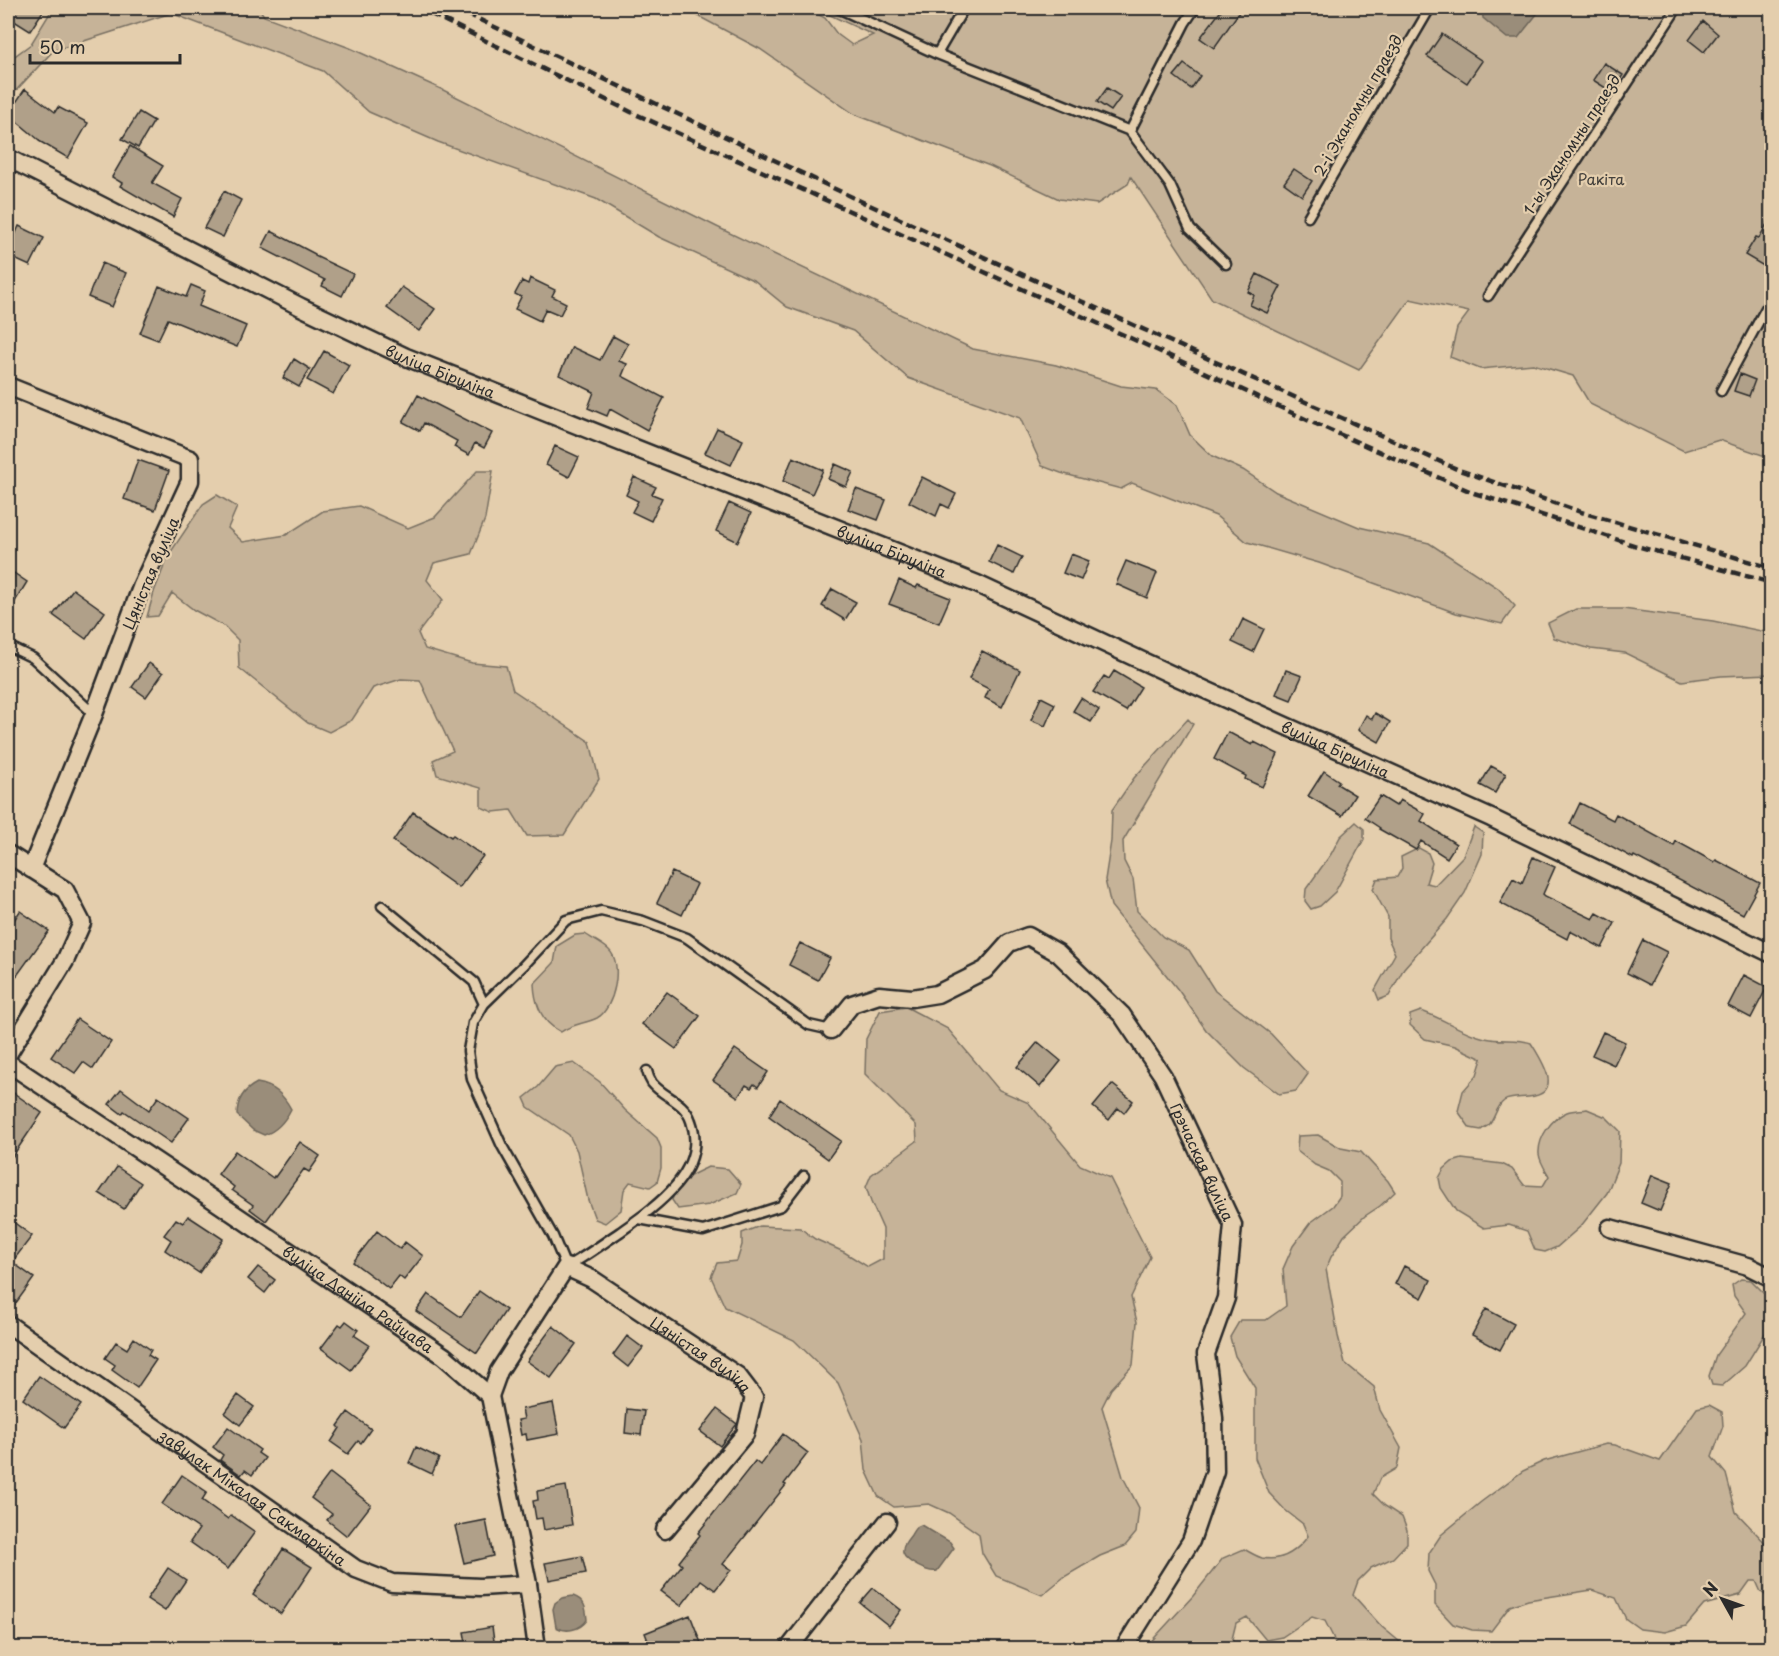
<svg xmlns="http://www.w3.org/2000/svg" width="1779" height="1656" font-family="'Playpen Sans',sans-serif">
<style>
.green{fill:#c6b398;stroke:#786f62;stroke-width:1.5}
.water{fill:#9a8d7a;stroke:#6e665a;stroke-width:1.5}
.building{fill:#b0a089;stroke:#2b2b2b;stroke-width:1.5}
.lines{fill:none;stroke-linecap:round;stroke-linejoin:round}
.service-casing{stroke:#2b2b2b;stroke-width:13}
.minor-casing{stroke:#2b2b2b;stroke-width:21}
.service{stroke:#e4cead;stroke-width:8}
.minor{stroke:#e4cead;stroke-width:16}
.rail{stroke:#2b2b2b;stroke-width:4.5;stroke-dasharray:9 4.5;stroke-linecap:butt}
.labels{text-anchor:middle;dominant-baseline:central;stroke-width:4.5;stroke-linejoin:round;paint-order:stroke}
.street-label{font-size:15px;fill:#2b2b2b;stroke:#e4cead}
.park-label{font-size:15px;fill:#423f3b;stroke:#e4cead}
</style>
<rect width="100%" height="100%" fill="#e4cead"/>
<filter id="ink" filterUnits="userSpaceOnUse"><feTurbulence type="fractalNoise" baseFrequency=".0167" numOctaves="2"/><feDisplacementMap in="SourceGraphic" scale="12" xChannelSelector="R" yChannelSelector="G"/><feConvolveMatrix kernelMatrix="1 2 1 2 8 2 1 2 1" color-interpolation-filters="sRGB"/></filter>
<g filter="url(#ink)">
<!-- green -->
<path class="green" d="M53,8h206l5,8 86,32 91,41 276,138 256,122 83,16 65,21 35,4 21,15 13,30 22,21 31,14 33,22 83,35 70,16 69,45 17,18 -13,18 -46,-11 -137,-50 -72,-21 -31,-26 -84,-33 -11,6 -60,-16 -19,-7 -22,-48 -112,-40 -55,-47 -66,-24 -32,-26 -96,-44 -63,-38 -158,-57 -69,-30 -46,-41 -152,-58 -118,38 -45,48v-38l23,-17z
M697,8h109l19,10 12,16 15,11 21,-10 -58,-27h956v450l-52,-18 -35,11 -94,-47 -17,-28 -40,-12 -53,5 -30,-12 7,-29 12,-16 -59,-13 -51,71 -147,-71 -81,-122 -3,7 -31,20 -38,-5 -69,-33 -136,-52 -94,-65 -62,-33z
M477,471h16l-8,48 -14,35 -37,9 -7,17 16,20 -25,33 7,16 47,14 34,3 7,24 77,52 9,37 -35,56 -37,1 -16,-26 -18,2 -12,-5v-19l-44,-13 -4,-15 20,-9 -33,-71 -19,-1 -28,9 -21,32 -23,12 -21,-9 -69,-55 -1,-28 -14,-14 -30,-16 -22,-17 -14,23 -11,1 7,-25 14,-36 35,-52 14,-9 20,12 -9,21 15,14 43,-7 37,-24 36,-5 49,22 27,-11z
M1576,609h47l90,12 58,12v41l-50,2 -39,5 -57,-28 -34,-4 -37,-11 -6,-15z
M1188,719l5,5 -70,117 1,20 9,18 4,32 26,26 26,13 26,41 56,43 37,40 -12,17 -17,3 -35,-26 -38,-38 -27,-39 -68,-85 -6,-26 6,-39 1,-31 22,-32z
M1356,822l8,7v10l-29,53 -15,14 -9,3 -6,-8 1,-12 25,-35 9,-17z
M1474,827l9,6 -1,21 -17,39 -18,26 -43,49 -15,28 -10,4 -4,-10 20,-36 -7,-16v-21l-15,-28 4,-10 20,-2 5,-9 -1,-11 18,-9 9,5 4,10 -6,20 9,2 28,-29z
M585,934c7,5 18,10 24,16 15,14 5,59 -12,68 -12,6 -23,5 -36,14 -19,-9 -26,-28 -27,-48l20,-21 3,-17 18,-11z
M906,1007l42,22 51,61 30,13 51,62 30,13 40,79 -19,40 6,25 -4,43 -22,24 -9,18 21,70 16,31 -3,25 -11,13 -25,10 -36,21 -22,18 -46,-19 -14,-23 -3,-19 -30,-21 -20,-9 -35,3 -16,-11 -12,-26 -3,-31 -25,-56 -44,-43 -69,-33 -14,-30 6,-14 20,-2 5,-16v-12l18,-7 40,2 15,11 29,13 24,15 15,-8v-30l-12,-27 -5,-15 5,-12 46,-34 -1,-16 -51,-51 1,-35 14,-28z
M1421,1011c22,7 41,22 64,27 16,4 31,0 46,5 11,18 34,51 -3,54 -8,1 -18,0 -24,4 -8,6 -9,17 -15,24 -3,2 -6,3 -8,5l-11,-2 -12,-17 5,-20 14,-16 5,-16 -27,-13 -30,-7 -15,-14v-10z
M574,1063l26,19 25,28 32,28 4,10v20l-4,14 -7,5 -20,-5 -6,8 -3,20 -16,13 -10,-4 -7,-19 -11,-49 -8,-16 -41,-28 -4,-9 14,-11 17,-20z
M1587,1109l19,8 14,14 -1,32 -12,30 -26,33 -24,21 -12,5 -10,-2 -8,-19 -18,-6 -25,3 -28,-17 -15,-23 -2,-10 5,-9 8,-7 10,-3 40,5 10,5 12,16 19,1 6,-10c-4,-7 -9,-14 -10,-22 -1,-17 13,-36 28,-42 6,-2 14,-2 20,-3z
M1318,1135l23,13 20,4 27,29 7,11 -15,14 -15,10 -21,20 -13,21 -5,12 12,67 7,27 29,24 6,23 21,38 -4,20 -17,10 -7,16 12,12 17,11 5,13v13l-14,15 -22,10 -13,13 -5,14 29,32 18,15 -1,6h-63l-3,-11 -8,-16 -13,-4 -30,20 -16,3 -19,-23 -11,6 -4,16 4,9h-91l48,-52 30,-38 21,-9c5,3 12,7 18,9 20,4 35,-7 46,-22l-5,-12 -18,-14 -16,-17 -14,-35v-70l-20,-32 -5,-19 10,-17h26l20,-14 -3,-37 10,-23 17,-23 23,-17 7,-10v-14l-11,-11 -14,-6 -18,-14 1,-15z
M708,1167l20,2 13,15 -4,9 -28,12 -31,4 -6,-9c6,-21 18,-24 36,-33z
M1741,1279l10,1 20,20v24l-26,42 -23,20 -10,-1 -3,-9 7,-21 30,-42 -12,-17 -2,-11z
M1709,1405l13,7 1,14 -11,31 14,17 10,38 35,37v50l-10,-7 -5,-11h-6l-10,14 -36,10 -18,21 -21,6 -25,-3 -14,-10 -10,-21 -24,-8 -64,10 -18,6 -19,25 -19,-1 -19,-6 -18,-19v-20l-7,-14 1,-18 12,-18 40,-33 42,-31 21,-10 62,-17 9,1 45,16 37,-53z"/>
<!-- water -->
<path class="water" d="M1482,8h53l2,6 -19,24h-11l-24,-20z
M257,1083c17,3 26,11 34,26 -6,12 -14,22 -27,26l-11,-5 -16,-15c0,-15 6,-25 20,-32z
M921,1525l29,17 4,6 -17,23c-9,2 -31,-9 -34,-18 -1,-7 4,-13 8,-18 3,-5 4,-8 10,-10z
M573,1596c12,4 13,12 14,24 -7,10 -21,13 -31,7l-3,-18 2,-6 7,-5z"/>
<!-- building -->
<path class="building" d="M18,8h27l-15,23 -19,-12z
M1223,8h19l-28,40 -14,-10z
M1703,21l15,13 -14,18 -15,-12z
M1442,34l40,27 -15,22 -40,-27z
M1604,63l19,12 -11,17 -19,-12z
M1184,64l16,12 -9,13 -17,-13z
M1107,88l14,9 -10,14 -14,-9z
M25,89l30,23 3,-5 30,16 -20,35 -29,-17v-1l-31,-26z
M139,112l15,9 -16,27 -16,-9z
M130,146l33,20 -11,17 30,16 -9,18 -53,-31 2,-3 -10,-6z
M1294,169l18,12 -10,15 -18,-13z
M224,191l17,9 -18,37 -19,-9z
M1772,215v56l-27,-16 11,-18 3,1z
M19,226l25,12 -14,28 -22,-10v-5z
M271,231l44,23v2l38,18 -11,22 -20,-10 3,-6 -63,-32z
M102,263l24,10 -14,34 -24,-10z
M1257,274l24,12 -14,27 -17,-8 4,-10 -6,-3z
M530,278l25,12 -3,6 14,7 -6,12 -14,-6 -6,12 -25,-12 6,-12 -6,-3 7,-13 6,3z
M191,285l14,6 -6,15 47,20 -9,21 -69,-28 -10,21 -18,-7 19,-47 27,11z
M402,287l33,22 -16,22 -32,-23z
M613,336l15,8 -9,17 8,3 -5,12 42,22 -17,32 -37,-21 -3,7 -19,-8 6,-16 -35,-17 13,-28 28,13z
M324,351l25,14 -16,29 -26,-14z
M294,359l16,10 -11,18 -16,-9z
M1740,374l15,6 -6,16 -15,-5z
M418,395l74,38 -8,15 -9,-5 -6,12 -15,-8 3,-6 -33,-18 -4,8 -17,-9z
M717,428l26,12 -12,25 -26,-12z
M555,446l24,11 -10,20 -23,-12z
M793,457l30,13 -11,24 -29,-13z
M138,460l31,11 -14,39 -31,-11z
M835,464l18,8 -7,15 -18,-8z
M634,477l22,10 -4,7 10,4 -11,23 -19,-9 6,-11 -12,-6z
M922,477l34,17 -7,14 -8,-4 -5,12 -27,-14z
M856,489l30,11 -8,20 -30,-11z
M729,503l22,10 -13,29 -22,-11z
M997,545l25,12 -8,17 -25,-12z
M1071,554l18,7 -8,19 -18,-7z
M1126,561l31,12 -10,25 -31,-14z
M8,569l19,13 -19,31z
M899,580l17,8 2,-3 32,13 -11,25 -50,-19z
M73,589l32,23 -19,27 -33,-24z
M832,589l24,13 -11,18 -23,-14z
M1243,619l21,10 -11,23 -21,-10z
M982,651l38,19 -18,37 -17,-9 4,-9 -20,-10z
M149,663l14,10 -17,24 -14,-10z
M1286,670l16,6 -11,24 -15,-6z
M1114,671l27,16 -15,24 -33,-19 11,-16 5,3z
M1041,697l14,7 -10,22 -14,-6z
M1081,698l18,12 -8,12 -18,-11z
M1375,713l15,9 -11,20 -21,-12 8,-15 6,4z
M1228,732l24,13 2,-3 24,12 -16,33 -17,-8 1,-3 -32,-17z
M1491,766l15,8 -11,19 -15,-8z
M1324,771l15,10 -2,3 18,11 -13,21 -34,-20z
M1380,796l16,10 4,-6 25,14 -4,7 35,23 -9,14 -26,-17 -5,9 -37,-21 1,-1 -15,-10z
M1580,803l33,17 3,-6 58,32 2,-5 38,21 2,-2 44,23 -17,31 -109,-58 -1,2 -63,-34z
M413,812l38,25 2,-2 30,21 -24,32 -66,-47z
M1533,857l22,10 -12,27 2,2 48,23 4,-6 18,10 -13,25 -32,-17 -3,8 -67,-36 13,-25 9,5z
M672,872l25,12 -15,31 -25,-12z
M20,911l29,20 -41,57v-59z
M1643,940l24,12 -17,33 -23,-12z
M800,943l30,15 -12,22 -29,-15z
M1744,975l23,12 -16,31 -23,-12z
M667,992l33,24 -24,33 -34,-25z
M77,1019l34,23 -18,27 -10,-7 -8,11 -24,-16z
M1603,1032l22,10 -11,23 -22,-10z
M1038,1042l23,19 -21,26 -23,-20z
M735,1049l33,23 -10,15 -4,-3 -3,4 -5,-3 -8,12 -25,-17z
M1112,1084l21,17 -9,12 -6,-5 -9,12 -16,-13z
M8,1089l34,24 -34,50z
M121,1089l28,21 9,-13 31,21 -18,25 -47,-32 -2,3 -13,-10z
M780,1099l61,42 -13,18 -59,-43z
M300,1142l20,14 -11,16 -5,-3 -38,52 -16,-12 3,-4 -21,-15 2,-3 -16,-13 17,-23 38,27 1,-2 1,1z
M117,1167l24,16 -17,26 -25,-16z
M1652,1175l20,8 -12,28 -19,-8z
M188,1216l35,23 -24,34 -34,-23 6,-10 -7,-5 12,-16 7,4z
M8,1218l24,18 -20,26 22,16 -26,36z
M377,1231l23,18 5,-7 18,14 -19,24 -5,-4 -10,13 -36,-27z
M1404,1266l27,14 -9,18 -27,-14z
M258,1267l17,13 -10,13 -17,-14z
M479,1291l27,19 -29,43 -61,-42 12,-17 33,23z
M1486,1309l28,15 -14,26 -28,-15z
M346,1321l12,9 -4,5 15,10 -18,25 -30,-22 18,-24 3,2z
M553,1326l23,18 -25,34 -24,-17z
M627,1336l16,12 -15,19 -15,-12z
M134,1338l17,12 -3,5 8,5 -19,28 -25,-18 3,-5 -10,-7 11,-16 11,7z
M39,1376l42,29 -17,23 -41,-29z
M238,1395l16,12 -14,18 -15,-12z
M553,1403l6,31 -32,6 -1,-6 -5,1 -3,-15 6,-1 -2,-10z
M627,1409l17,2 -3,24 -16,-2z
M717,1409l20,15 -17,22 -20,-15z
M348,1412l23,17 -10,14 -3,-2 -10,13 -17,-12 9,-14 -2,-2z
M228,1427l32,23 -2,3 7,5 -13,17 -7,-5 -4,5 -21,-15 3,-5 -10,-8z
M783,1434l25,19 -24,31 2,1 -63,79 8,6 -16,20 -14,-10 -20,26 -20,-15 21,-26 -3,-3 21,-27 -2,-2 57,-72 5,4z
M416,1447l23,11 -7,16 -23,-11z
M330,1473l41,32 -24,31 -20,-16 5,-6 -21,-16z
M182,1475l25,17 -5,8 26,19 3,-4 24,17 -27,37 -38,-27 9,-13 -37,-25z
M566,1486l6,39 -28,5 -2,-12 -6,1 -3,-18 5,-1 -1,-9z
M486,1520l7,36 -29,7 -9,-37z
M283,1549l29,18 -31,47 -28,-19z
M582,1556l4,17 -37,7 -4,-17z
M168,1568l18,12 -21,31 -18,-12z
M873,1588l28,22 -12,16 -29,-23z
M690,1615l13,33h-52l-6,-15z
M492,1627l3,21h-28l-3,-16z"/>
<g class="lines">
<defs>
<path id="service" d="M838,8l99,46 193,77 40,54 20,44 36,35
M937,54l27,-46
M1130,131l55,-108 10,-15
M1308,217l122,-209
M1488,296l189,-288
M1721,391l51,-94
M8,646l25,12 61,56
M382,906l92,76 10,22
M647,1071c1,4 3,9 5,12 12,15 32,17 39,38 18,50 -37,87 -71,111 -18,12 -35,25 -54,35l-13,-31 -51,-90 -30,-67 -4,-28 5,-28 11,-19 39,-38 43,-46 35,-9 42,10 44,17 122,87 22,5
M639,1219l64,12 78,-25 23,-30"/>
<g id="minor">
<path id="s1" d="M8,158l293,149 105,50 571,227 202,94 312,140 281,136"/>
<path d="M8,386l182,73v22l-48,104 -48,129 -63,155"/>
<path d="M8,854l57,36 17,33 -17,38 -57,93"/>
<path id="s2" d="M831,1030l21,-26 27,-9 33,3 25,-4 48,-24 24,-27 19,-7 30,17 64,62 41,61 70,149 -7,73 -20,56 8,64 1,53 -24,70 -67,107"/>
<path id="s3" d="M8,1063l176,117 260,176 46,40 38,188 9,64"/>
<path d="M1610,1228l138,38 24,12"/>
<path id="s4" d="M8,1324l348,245 36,14 88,4 48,-3"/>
<path id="s5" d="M490,1396l9,-25 67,-104 26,12 146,97 16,21 -9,37 -80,96"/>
<path d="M789,1648l98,-126"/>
</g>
</defs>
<!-- service casing -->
<use href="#service" class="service-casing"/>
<!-- minor casing -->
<use href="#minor" class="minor-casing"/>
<!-- service -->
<use href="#service" class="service"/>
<!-- minor -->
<use href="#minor" class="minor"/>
<!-- rail -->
<path class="rail" d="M419,8l212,104 517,234 168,78 158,69 166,54 132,36
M455,8l399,190 348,158 257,114 122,42 191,56"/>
</g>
</g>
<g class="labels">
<!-- street labels -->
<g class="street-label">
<text transform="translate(1357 105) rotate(-60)">2-і Эканомны праезд</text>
<text transform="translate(1571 144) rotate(-57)">1-ы Эканомны праезд</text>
<text stroke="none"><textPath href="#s1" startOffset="482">вуліца Біруліна</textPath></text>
<text stroke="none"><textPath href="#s1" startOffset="968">вуліца Біруліна</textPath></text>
<text transform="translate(150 573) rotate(-67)">Цяністая вуліца</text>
<text stroke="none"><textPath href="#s1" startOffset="1454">вуліца Біруліна</textPath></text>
<text stroke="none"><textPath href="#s2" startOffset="522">Грэчаская вуліца</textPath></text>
<text stroke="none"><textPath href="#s3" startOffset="422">вуліца Данііла Райцава</textPath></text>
<text stroke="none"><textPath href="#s5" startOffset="312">Цяністая вуліца</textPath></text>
<text stroke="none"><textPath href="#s4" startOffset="300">завулак Мікалая Сакмаркіна</textPath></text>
</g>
<!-- park labels -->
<g class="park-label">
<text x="1601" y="178">Ракіта</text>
</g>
</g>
<!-- margin -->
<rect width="1779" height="1656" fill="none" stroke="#e4cead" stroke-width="30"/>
<rect x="15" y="15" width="1749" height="1626" fill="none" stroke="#2b2b2b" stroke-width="2" filter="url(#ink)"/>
<!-- north arrow -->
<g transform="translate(1722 1599) rotate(310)" stroke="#e4cead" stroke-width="4.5" paint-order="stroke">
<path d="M0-4.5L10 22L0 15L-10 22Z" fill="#2b2b2b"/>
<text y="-9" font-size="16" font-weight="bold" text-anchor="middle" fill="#2b2b2b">N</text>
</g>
<!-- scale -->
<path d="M30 54v9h150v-9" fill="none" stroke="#2b2b2b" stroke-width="3"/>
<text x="39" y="54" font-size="18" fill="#2b2b2b" stroke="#e4cead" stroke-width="4.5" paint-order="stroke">50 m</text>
</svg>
